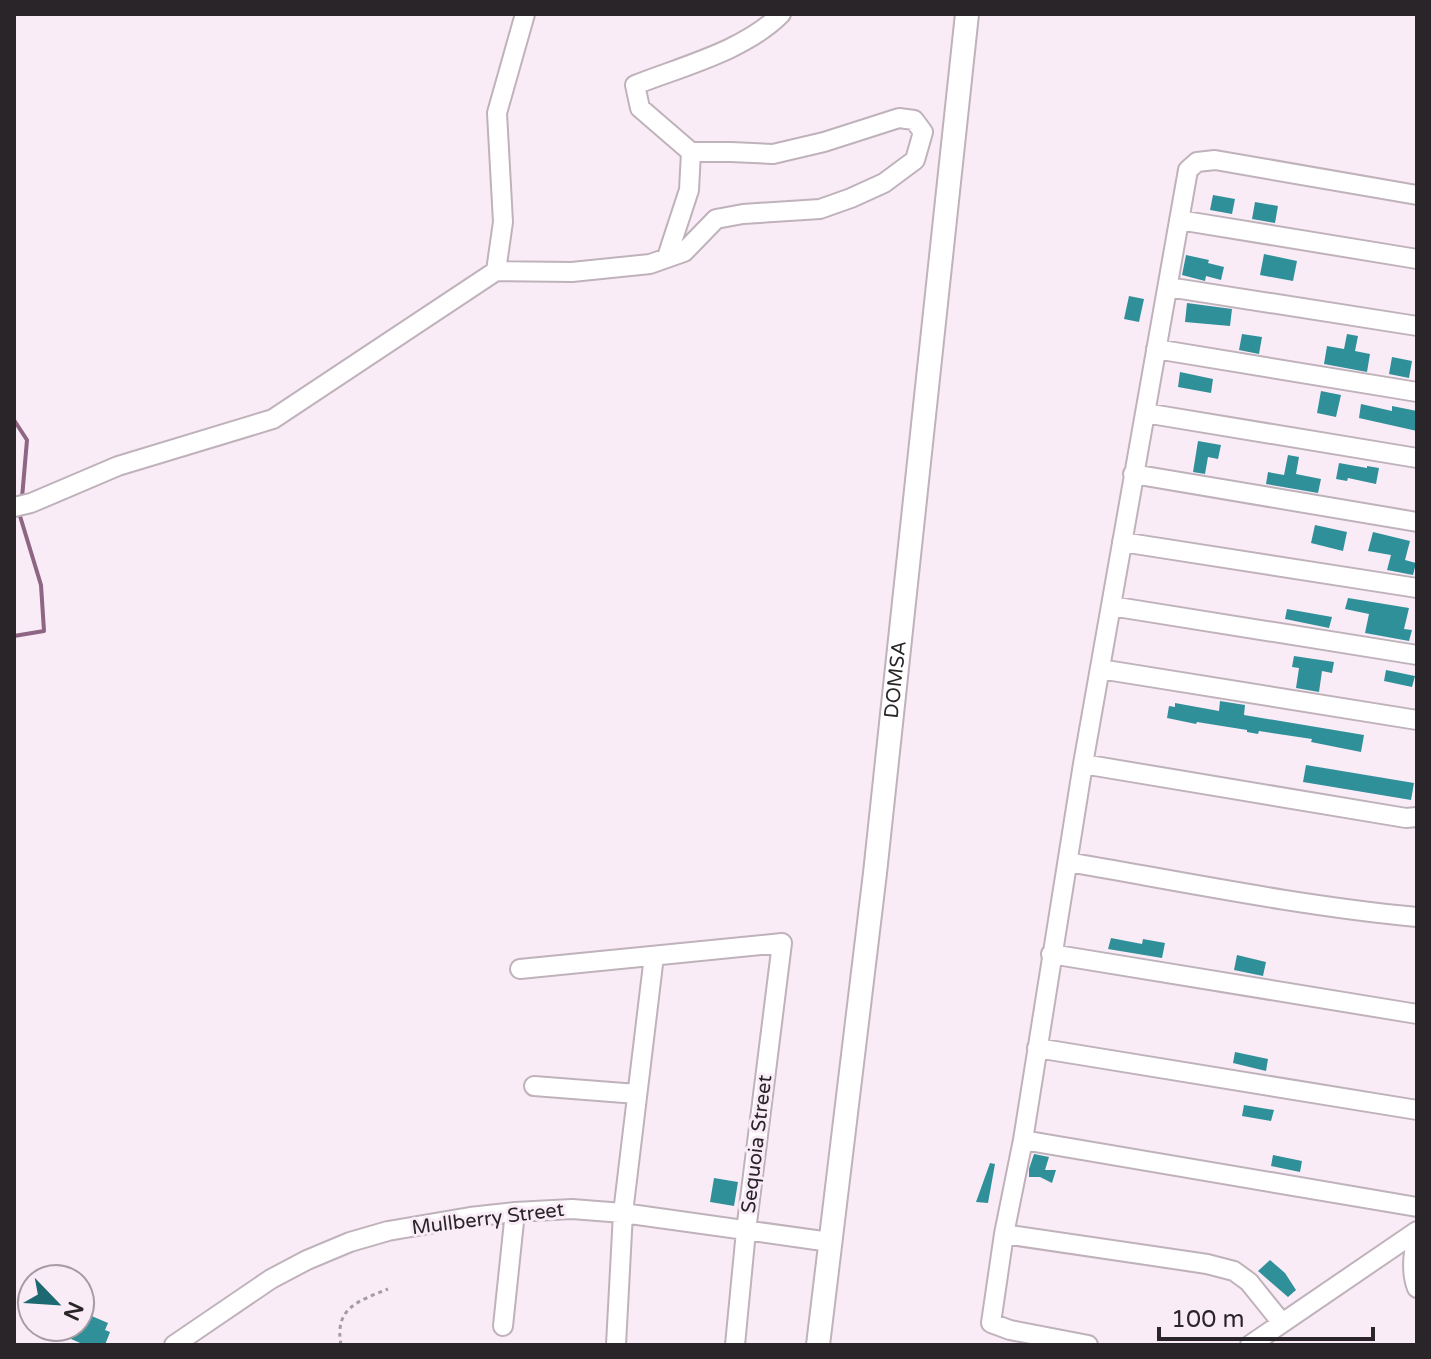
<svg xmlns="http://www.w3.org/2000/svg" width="1431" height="1359" font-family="'Varela Round',sans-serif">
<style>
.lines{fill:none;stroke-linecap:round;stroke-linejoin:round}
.stream{stroke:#8e6583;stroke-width:4}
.building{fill:#2f909a}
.minor-casing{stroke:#bfb2bb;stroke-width:22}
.major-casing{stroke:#bfb2bb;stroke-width:26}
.path{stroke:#a59ba3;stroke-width:3;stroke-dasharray:4 4;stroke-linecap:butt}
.minor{stroke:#fff;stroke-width:18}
.major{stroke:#fff;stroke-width:22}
.labels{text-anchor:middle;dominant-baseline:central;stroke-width:6;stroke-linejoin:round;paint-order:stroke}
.street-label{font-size:20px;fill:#2a2529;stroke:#faecf6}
</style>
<rect width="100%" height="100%" fill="#faecf6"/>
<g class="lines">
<!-- stream -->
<path class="stream" d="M14,420l13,20 -5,58
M14,636l30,-5 -3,-46 -21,-69 1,-5"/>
</g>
<!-- building -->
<path class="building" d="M1213,195l22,4 -3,15 -22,-4z
M1255,202l23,4 -3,17 -23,-4z
M1264,254l33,7 -4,20 -33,-6z
M1186,255l23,5 -1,3 16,4 -3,13 -15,-4 -1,5 -23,-6z
M1129,296l15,3 -5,23 -15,-3z
M1187,303l45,6 -2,17 -45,-4z
M1242,334l20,3 -3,17 -20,-4z
M1347,334l11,2 -3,15 15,3 -3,18 -43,-8 3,-18 17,3z
M1392,357l20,4 -3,17 -20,-4z
M1180,372l33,7 -2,14 -33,-6z
M1321,391l20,4 -5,22 -19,-4z
M1361,404l31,7v-5l25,5v20l-58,-13z
M1198,441l23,4 -3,14 -10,-2 -3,17 -12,-2z
M1288,455l11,2 -3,17 25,5 -3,14 -52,-9 2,-12 16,3z
M1339,463l28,5v-2l12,2 -3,16 -28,-6 -1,3 -11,-2z
M1315,525l32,7 -4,19 -32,-8z
M1373,532l37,9 -5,19 11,3 -3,12 -26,-5 4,-15 -23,-4z
M1348,598l61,10 -5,21 8,1 -3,11 -44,-8 4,-19 -24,-5z
M1287,609l45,8 -3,11 -44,-9z
M1294,656l40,6 -2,11 -10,-2 -3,21 -23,-4 3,-20 -7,-1z
M1386,670l29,6 -3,11 -28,-6z
M1220,701l25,4 -1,10 120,20 -3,17 -50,-10 1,-3 -53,-8 -1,3 -11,-2v-2l-50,-8 -1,2 -29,-6 2,-12 6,1v-4l44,8z
M1306,765l108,18 -3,17 -108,-18z
M1111,938l31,6 1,-5 22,4 -3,15 -54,-9z
M1237,955l29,7 -3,14 -29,-6z
M1235,1052l33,7 -2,12 -33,-8z
M1244,1105l30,5 -3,11 -29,-5z
M1034,1154l15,3 -4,13h11l-4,13 -12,-6h-11v-8z
M1273,1155l29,6 -2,11 -29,-6z
M990,1163l5,1 -7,39 -12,-1z
M714,1178l24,4 -4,24 -24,-4z
M1270,1260l15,13 11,17 -8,7 -30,-26z
M80,1311l28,12 -3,7 5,2 -5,13h-20l-42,-18h37z"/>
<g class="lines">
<defs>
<path id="minor" d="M1179,220l238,39
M667,257l22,-67 2,-38
M496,271l7,-49 -6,-109 28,-99
M1168,287l249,39
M1156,349l261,43
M1145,413l272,45
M1133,474l284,48
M14,507l17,-4 87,-37 155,-47 223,-148 76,1 78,-8 34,-12 32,-33 27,-5 77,-5 31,-11 33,-15 31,-23 8,-28 -9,-12 -15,-2 -75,24 -51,12 -42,-2h-40l-51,-44 -5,-23c48,-19 109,-34 146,-71
M1122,542l295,46
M1111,606l306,49
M1100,669l317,51
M1083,764l323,54 11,-1
M1068,862c116,20 232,44 349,55
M1051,954l366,60
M520,969l262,-26 -36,288 -11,114
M1037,1048l380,62
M534,1086l103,8
M1023,1140l394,67
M1417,1232c-3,18 -7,39 0,56
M1004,1234l203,30 27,7 15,11 33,41
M503,1326l12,-114
M174,1345l97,-66 36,-19 43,-18 38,-11 82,-14 45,-5 57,-3 51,4 207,29
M616,1345l7,-132 31,-257
M1088,1345l-78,-15 -19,-7 13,-89 19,-94 60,-376 105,-594 9,-8 18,-2 202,35
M1250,1345l167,-114"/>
<g id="major">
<path id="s1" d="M818,1345l57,-472 92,-859"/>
</g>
</defs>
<!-- minor casing -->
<use href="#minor" class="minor-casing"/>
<!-- major casing -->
<use href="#major" class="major-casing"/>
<!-- path -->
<path class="path" d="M341,1345c-7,-38 18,-44 47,-56"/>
<!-- minor -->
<use href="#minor" class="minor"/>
<!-- major -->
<use href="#major" class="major"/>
</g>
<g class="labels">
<!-- street labels -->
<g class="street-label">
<text stroke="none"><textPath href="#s1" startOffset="670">DOMSA</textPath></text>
<text transform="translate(757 1144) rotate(-83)">Sequoia Street</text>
<text transform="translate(488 1219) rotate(-7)">Mullberry Street</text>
</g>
</g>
<!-- border -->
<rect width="1431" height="1359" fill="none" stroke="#2a2529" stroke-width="32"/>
<!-- north arrow -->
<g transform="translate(56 1303) rotate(115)"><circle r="38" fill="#faecf6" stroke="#a79ca4" stroke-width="2"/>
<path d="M0-6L14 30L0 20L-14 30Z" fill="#1d6971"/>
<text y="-12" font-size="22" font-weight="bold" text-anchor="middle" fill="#2a2529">N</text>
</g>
<!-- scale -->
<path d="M1159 1327v12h214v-12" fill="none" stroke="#2a2529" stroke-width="4"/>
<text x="1171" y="1327" font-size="24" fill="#2a2529" stroke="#faecf6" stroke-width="6" paint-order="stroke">100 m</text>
</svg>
